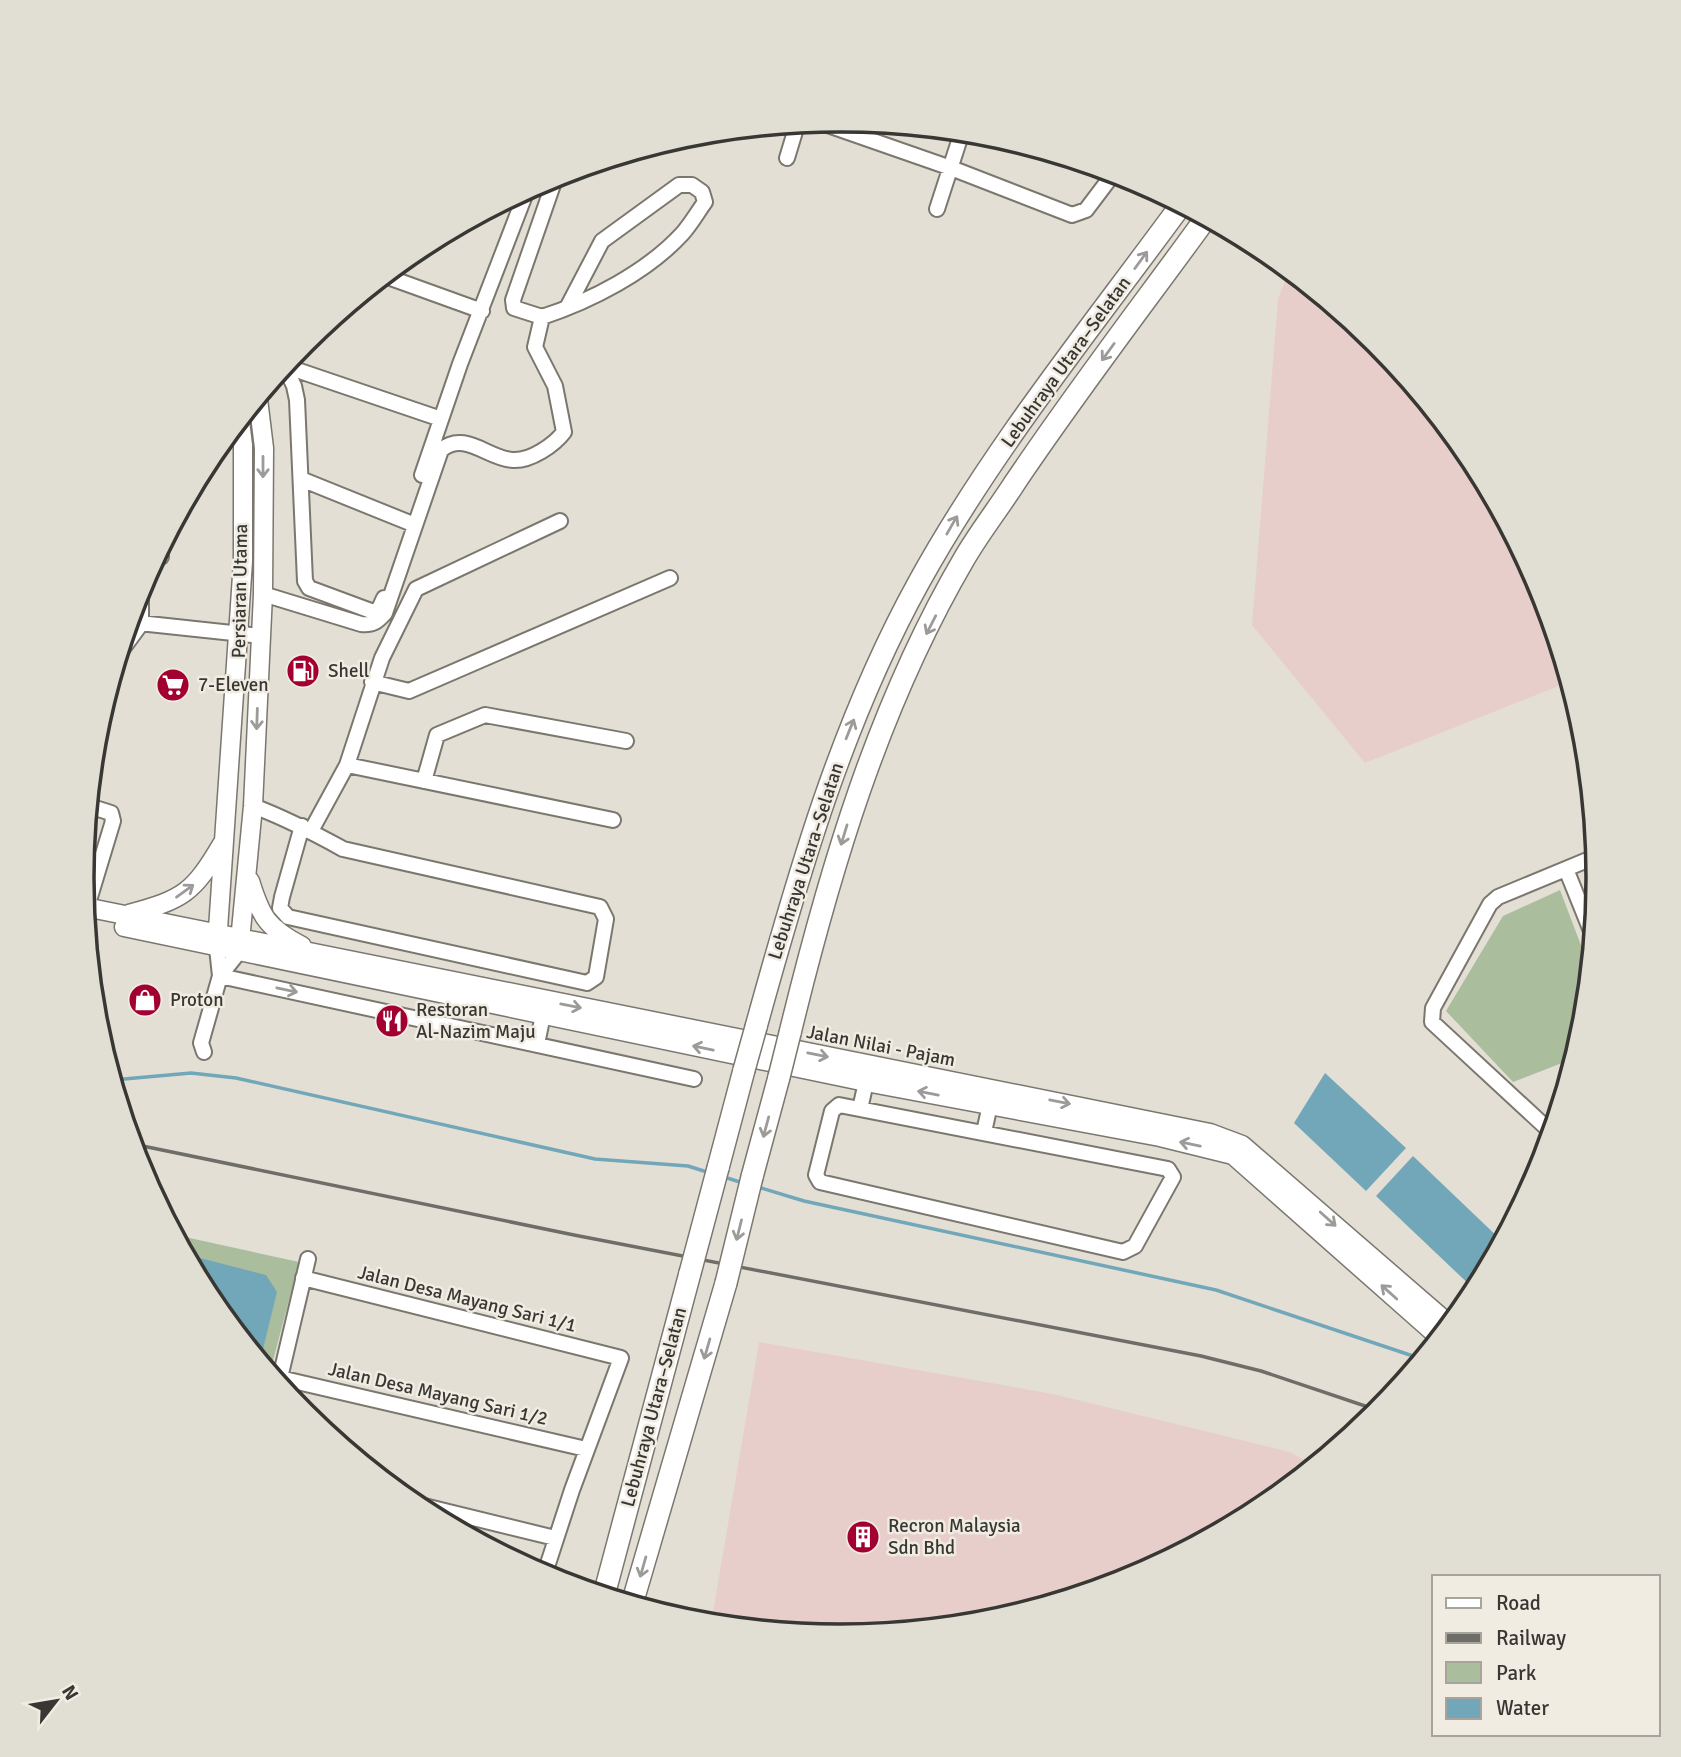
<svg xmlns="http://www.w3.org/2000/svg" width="1681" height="1757" font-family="Signika,sans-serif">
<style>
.industrial{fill:#e8cecb}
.green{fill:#aabd9d}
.water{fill:#72a7b9}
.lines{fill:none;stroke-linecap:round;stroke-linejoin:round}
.stream{stroke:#72a7b9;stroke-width:3.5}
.minor-casing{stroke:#7b776f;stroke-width:18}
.major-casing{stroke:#7b776f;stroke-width:21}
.highway-casing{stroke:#7b776f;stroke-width:24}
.minor{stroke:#fff;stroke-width:14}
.major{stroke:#fff;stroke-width:18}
.highway{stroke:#fff;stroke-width:21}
.rail{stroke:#6f6d67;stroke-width:3.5}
.highway-bridge-casing{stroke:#7b776f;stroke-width:24;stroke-linecap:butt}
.highway-bridge{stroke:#fff;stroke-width:21}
.oneway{stroke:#9c9b99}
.labels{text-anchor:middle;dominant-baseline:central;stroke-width:5;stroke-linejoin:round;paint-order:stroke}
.street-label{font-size:19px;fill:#383733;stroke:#f0ece2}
.poi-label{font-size:19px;fill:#383733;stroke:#f0ece2;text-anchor:start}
.rim{fill:none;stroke:#383733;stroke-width:3.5}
</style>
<rect width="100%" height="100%" fill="#e3dfd5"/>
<!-- industrial -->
<path class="industrial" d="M1289,271l88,72 94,115 70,131 28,93 -204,81 -113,-138 26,-326z
M759,1342l294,52 237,58 25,14 -54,43 -131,70 -142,43 -148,15 -129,-13z"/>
<!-- green -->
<path class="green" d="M1560,890l30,79 -6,58 -9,31 -62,24 -67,-71 57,-95z
M185,1237l114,25 -29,110 -60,-73 -32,-60z"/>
<!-- water -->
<path class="water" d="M1325,1073l81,75 -40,43 -72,-68z
M1413,1156l89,85 -26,50 -100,-95z
M200,1258l66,17 11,17 -17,69 -50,-62 -20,-37z"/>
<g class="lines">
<!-- stream -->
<path class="stream" d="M113,1080l78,-7 45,5 359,81 93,7 22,7
M724,1177l19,6
M758,1187l46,14 412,89 206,69"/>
<defs>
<path id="minor" d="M819,122l132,46 121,47 14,-5 28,-37
M787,158l10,-33
M937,209l25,-77
M385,276l97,35
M542,317l-28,-9 -1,-8 43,-124
M285,366l156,53
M285,367l9,19 3,14 8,181 4,7 62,23h7l6,-13
M422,475l38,-111 67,-174
M301,479l109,44
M157,557h4v-8
M263,594l98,30c12,1 16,-2 24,-11l56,-163c24,-20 47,9 72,10 18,1 41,-15 51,-28l-9,-46 -20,-39 7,-30c49,-16 105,-45 140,-83 9,-10 15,-21 23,-32l-3,-10 -10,-7h-13l-77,56 -34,65
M130,622l131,14
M121,651l20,-27v-38
M372,682l37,9 261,-113
M347,765l266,55
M424,781l13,-46 48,-20 141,26
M253,806c32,12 61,27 90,43l257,58 6,12 -10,58 -9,6 -299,-66 -8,-9 2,-11 20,-71
M311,831l36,-66 35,-107 34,-69 144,-68
M1566,869l27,67
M87,907l26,-86 -2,-8 -22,-7
M220,976l474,103
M220,976l19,-24
M537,1044l6,-29
M204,1052l-3,-9 19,-67 -3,-28
M839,1105l329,64 5,8 -38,69 -12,6 -303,-70 -4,-7 16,-64z
M860,1109l6,-27
M984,1132l8,-36
M1552,1133l-120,-111 1,-14 57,-104 8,-7 99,-41
M303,1278l318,80 -49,132 -28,86
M280,1378l306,71
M276,1381l4,-3 28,-119
M412,1503l143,35"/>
<path id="major" d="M250,881c11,36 17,47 52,65
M85,907l1125,226 32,12 208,180
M129,914c55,-15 64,-21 93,-70
M124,927l742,155 294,55 73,18 207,183
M217,944l26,-383v-116l-3,-24
M239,951l14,-145 10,-212 1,-146 -6,-49"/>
<path id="highway" d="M756,1027c42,-152 86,-306 163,-445 74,-134 172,-254 262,-377
M790,1033c40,-164 88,-327 174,-474 15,-26 34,-50 50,-75 61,-91 128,-178 192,-266
M718,1168l26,-98
M752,1177l27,-100
M604,1595l86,-322
M632,1604l94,-321"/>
</defs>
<!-- minor casing -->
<use href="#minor" class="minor-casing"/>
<!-- major casing -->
<use href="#major" class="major-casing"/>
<!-- highway casing -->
<use href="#highway" class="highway-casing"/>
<!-- minor -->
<use href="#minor" class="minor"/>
<!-- major -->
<use href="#major" class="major"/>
<!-- highway -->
<use href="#highway" class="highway"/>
<!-- rail -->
<path class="rail" d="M133,1144l441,91 627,121 60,15 119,40"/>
<defs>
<path id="highway-bridge" d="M744,1070l12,-43
M779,1077l11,-44
M690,1273l28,-105
M726,1283l26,-106"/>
</defs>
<!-- highway-bridge casing -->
<use href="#highway-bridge" class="highway-bridge-casing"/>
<!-- highway-bridge -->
<use href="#highway-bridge" class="highway-bridge"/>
</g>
<!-- one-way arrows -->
<defs><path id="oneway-shaft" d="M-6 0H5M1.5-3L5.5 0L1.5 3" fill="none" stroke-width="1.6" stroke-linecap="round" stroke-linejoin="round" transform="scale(1.75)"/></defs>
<g class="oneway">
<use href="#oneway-shaft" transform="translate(1141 260) rotate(-54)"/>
<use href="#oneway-shaft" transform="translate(1108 352) rotate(126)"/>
<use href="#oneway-shaft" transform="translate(263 467) rotate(90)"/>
<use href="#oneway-shaft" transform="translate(952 525) rotate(-60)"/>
<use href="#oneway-shaft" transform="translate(931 625) rotate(117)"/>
<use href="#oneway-shaft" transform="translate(257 719) rotate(92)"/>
<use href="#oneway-shaft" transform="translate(850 729) rotate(-68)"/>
<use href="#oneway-shaft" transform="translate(844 835) rotate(107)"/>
<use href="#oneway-shaft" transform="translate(185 891) rotate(-36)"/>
<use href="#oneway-shaft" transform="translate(287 990) rotate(12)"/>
<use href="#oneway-shaft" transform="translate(571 1006) rotate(11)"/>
<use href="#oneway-shaft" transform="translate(703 1048) rotate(-168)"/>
<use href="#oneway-shaft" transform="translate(818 1055) rotate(11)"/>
<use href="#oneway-shaft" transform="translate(928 1093) rotate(-169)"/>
<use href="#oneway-shaft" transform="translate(1060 1102) rotate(11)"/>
<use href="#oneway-shaft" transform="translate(766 1127) rotate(105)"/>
<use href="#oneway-shaft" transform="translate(1190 1144) rotate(-168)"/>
<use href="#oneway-shaft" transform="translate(1328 1219) rotate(42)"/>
<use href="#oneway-shaft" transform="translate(739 1230) rotate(104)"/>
<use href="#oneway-shaft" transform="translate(1389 1292) rotate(-138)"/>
<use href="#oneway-shaft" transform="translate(707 1349) rotate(106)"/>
<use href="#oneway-shaft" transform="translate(643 1567) rotate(106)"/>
</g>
<!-- icons -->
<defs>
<symbol id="fuel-disc" viewBox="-11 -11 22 22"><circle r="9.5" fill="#a10031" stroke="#f0ece2"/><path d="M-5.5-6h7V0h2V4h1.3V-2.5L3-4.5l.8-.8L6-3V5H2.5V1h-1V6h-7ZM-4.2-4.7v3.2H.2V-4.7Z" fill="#fff"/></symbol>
<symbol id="supermarket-disc" viewBox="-11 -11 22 22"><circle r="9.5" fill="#a10031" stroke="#f0ece2"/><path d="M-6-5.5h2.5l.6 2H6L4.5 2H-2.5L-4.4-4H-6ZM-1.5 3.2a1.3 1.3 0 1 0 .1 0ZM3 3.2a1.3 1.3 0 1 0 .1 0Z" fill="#fff"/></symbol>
<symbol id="shop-disc" viewBox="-11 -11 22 22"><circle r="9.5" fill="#a10031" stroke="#f0ece2"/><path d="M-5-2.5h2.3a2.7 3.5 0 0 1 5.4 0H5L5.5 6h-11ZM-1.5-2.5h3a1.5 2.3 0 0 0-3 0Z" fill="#fff"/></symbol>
<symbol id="restaurant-disc" viewBox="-11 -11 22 22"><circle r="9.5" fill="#a10031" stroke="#f0ece2"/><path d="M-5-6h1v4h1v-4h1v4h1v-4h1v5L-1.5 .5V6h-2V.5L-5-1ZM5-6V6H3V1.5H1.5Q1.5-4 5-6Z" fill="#fff"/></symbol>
<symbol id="building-disc" viewBox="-11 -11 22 22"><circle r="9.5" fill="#a10031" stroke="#f0ece2"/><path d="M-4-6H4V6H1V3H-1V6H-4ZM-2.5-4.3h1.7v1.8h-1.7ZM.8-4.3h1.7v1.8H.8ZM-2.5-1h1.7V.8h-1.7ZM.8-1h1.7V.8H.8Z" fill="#fff"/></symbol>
</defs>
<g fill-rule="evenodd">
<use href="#fuel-disc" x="284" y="652" width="38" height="38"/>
<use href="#supermarket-disc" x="154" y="666" width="38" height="38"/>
<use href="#shop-disc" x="126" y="981" width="38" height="38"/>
<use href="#restaurant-disc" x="373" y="1002" width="38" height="38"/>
<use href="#building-disc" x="844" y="1518" width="38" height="38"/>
</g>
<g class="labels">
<!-- street labels -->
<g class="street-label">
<text transform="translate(1066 362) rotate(-54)">Lebuhraya Utara–Selatan</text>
<text transform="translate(240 591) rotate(-89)">Persiaran Utama</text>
<text transform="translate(806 861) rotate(-72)">Lebuhraya Utara–Selatan</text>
<text transform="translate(881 1046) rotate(11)">Jalan Nilai - Pajam</text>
<text transform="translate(467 1299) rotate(14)">Jalan Desa Mayang Sari 1/1</text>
<text transform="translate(438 1394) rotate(13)">Jalan Desa Mayang Sari 1/2</text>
<text transform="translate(654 1407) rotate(-75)">Lebuhraya Utara–Selatan</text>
</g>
<!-- poi labels -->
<g class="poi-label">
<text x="328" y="671">Shell</text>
<text x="198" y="685">7-Eleven</text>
<text x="170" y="1000">Proton</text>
<text x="416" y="1010">Restoran<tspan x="416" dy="22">Al-Nazim Maju</tspan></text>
<text x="888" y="1526">Recron Malaysia<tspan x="888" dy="22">Sdn Bhd</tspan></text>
</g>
</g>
<!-- crop -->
<path d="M0 0H1681V1757H0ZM94 878a746 746 0 1 1 1492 0a746 746 0 1 1-1492 0Z" fill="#e1ded4" fill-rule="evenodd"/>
<path class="rim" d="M94 878a746 746 0 1 1 1492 0a746 746 0 1 1-1492 0Z"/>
<!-- legend -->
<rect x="1432" y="1575" width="228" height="161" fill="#f0ece2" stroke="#a6a49c" stroke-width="2"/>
<rect x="1446" y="1598" width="35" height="10" fill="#ffffff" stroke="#a6a49c" stroke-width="2"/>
<text x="1496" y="1610" font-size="21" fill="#383733">Road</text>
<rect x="1446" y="1633" width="35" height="10" fill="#6f6d67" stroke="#a6a49c" stroke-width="2"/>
<text x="1496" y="1645" font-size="21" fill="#383733">Railway</text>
<rect x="1446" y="1662" width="35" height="21" fill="#aabd9d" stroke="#a6a49c" stroke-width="2"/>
<text x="1496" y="1680" font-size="21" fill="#383733">Park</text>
<rect x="1446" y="1698" width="35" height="21" fill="#72a7b9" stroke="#a6a49c" stroke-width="2"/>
<text x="1496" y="1715" font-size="21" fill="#383733">Water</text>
<!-- north arrow -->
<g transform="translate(56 1701) rotate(59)" stroke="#f0ece2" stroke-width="5" paint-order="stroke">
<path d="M0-5L12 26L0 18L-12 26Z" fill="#383733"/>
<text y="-10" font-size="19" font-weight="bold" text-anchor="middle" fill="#383733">N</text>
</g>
</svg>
